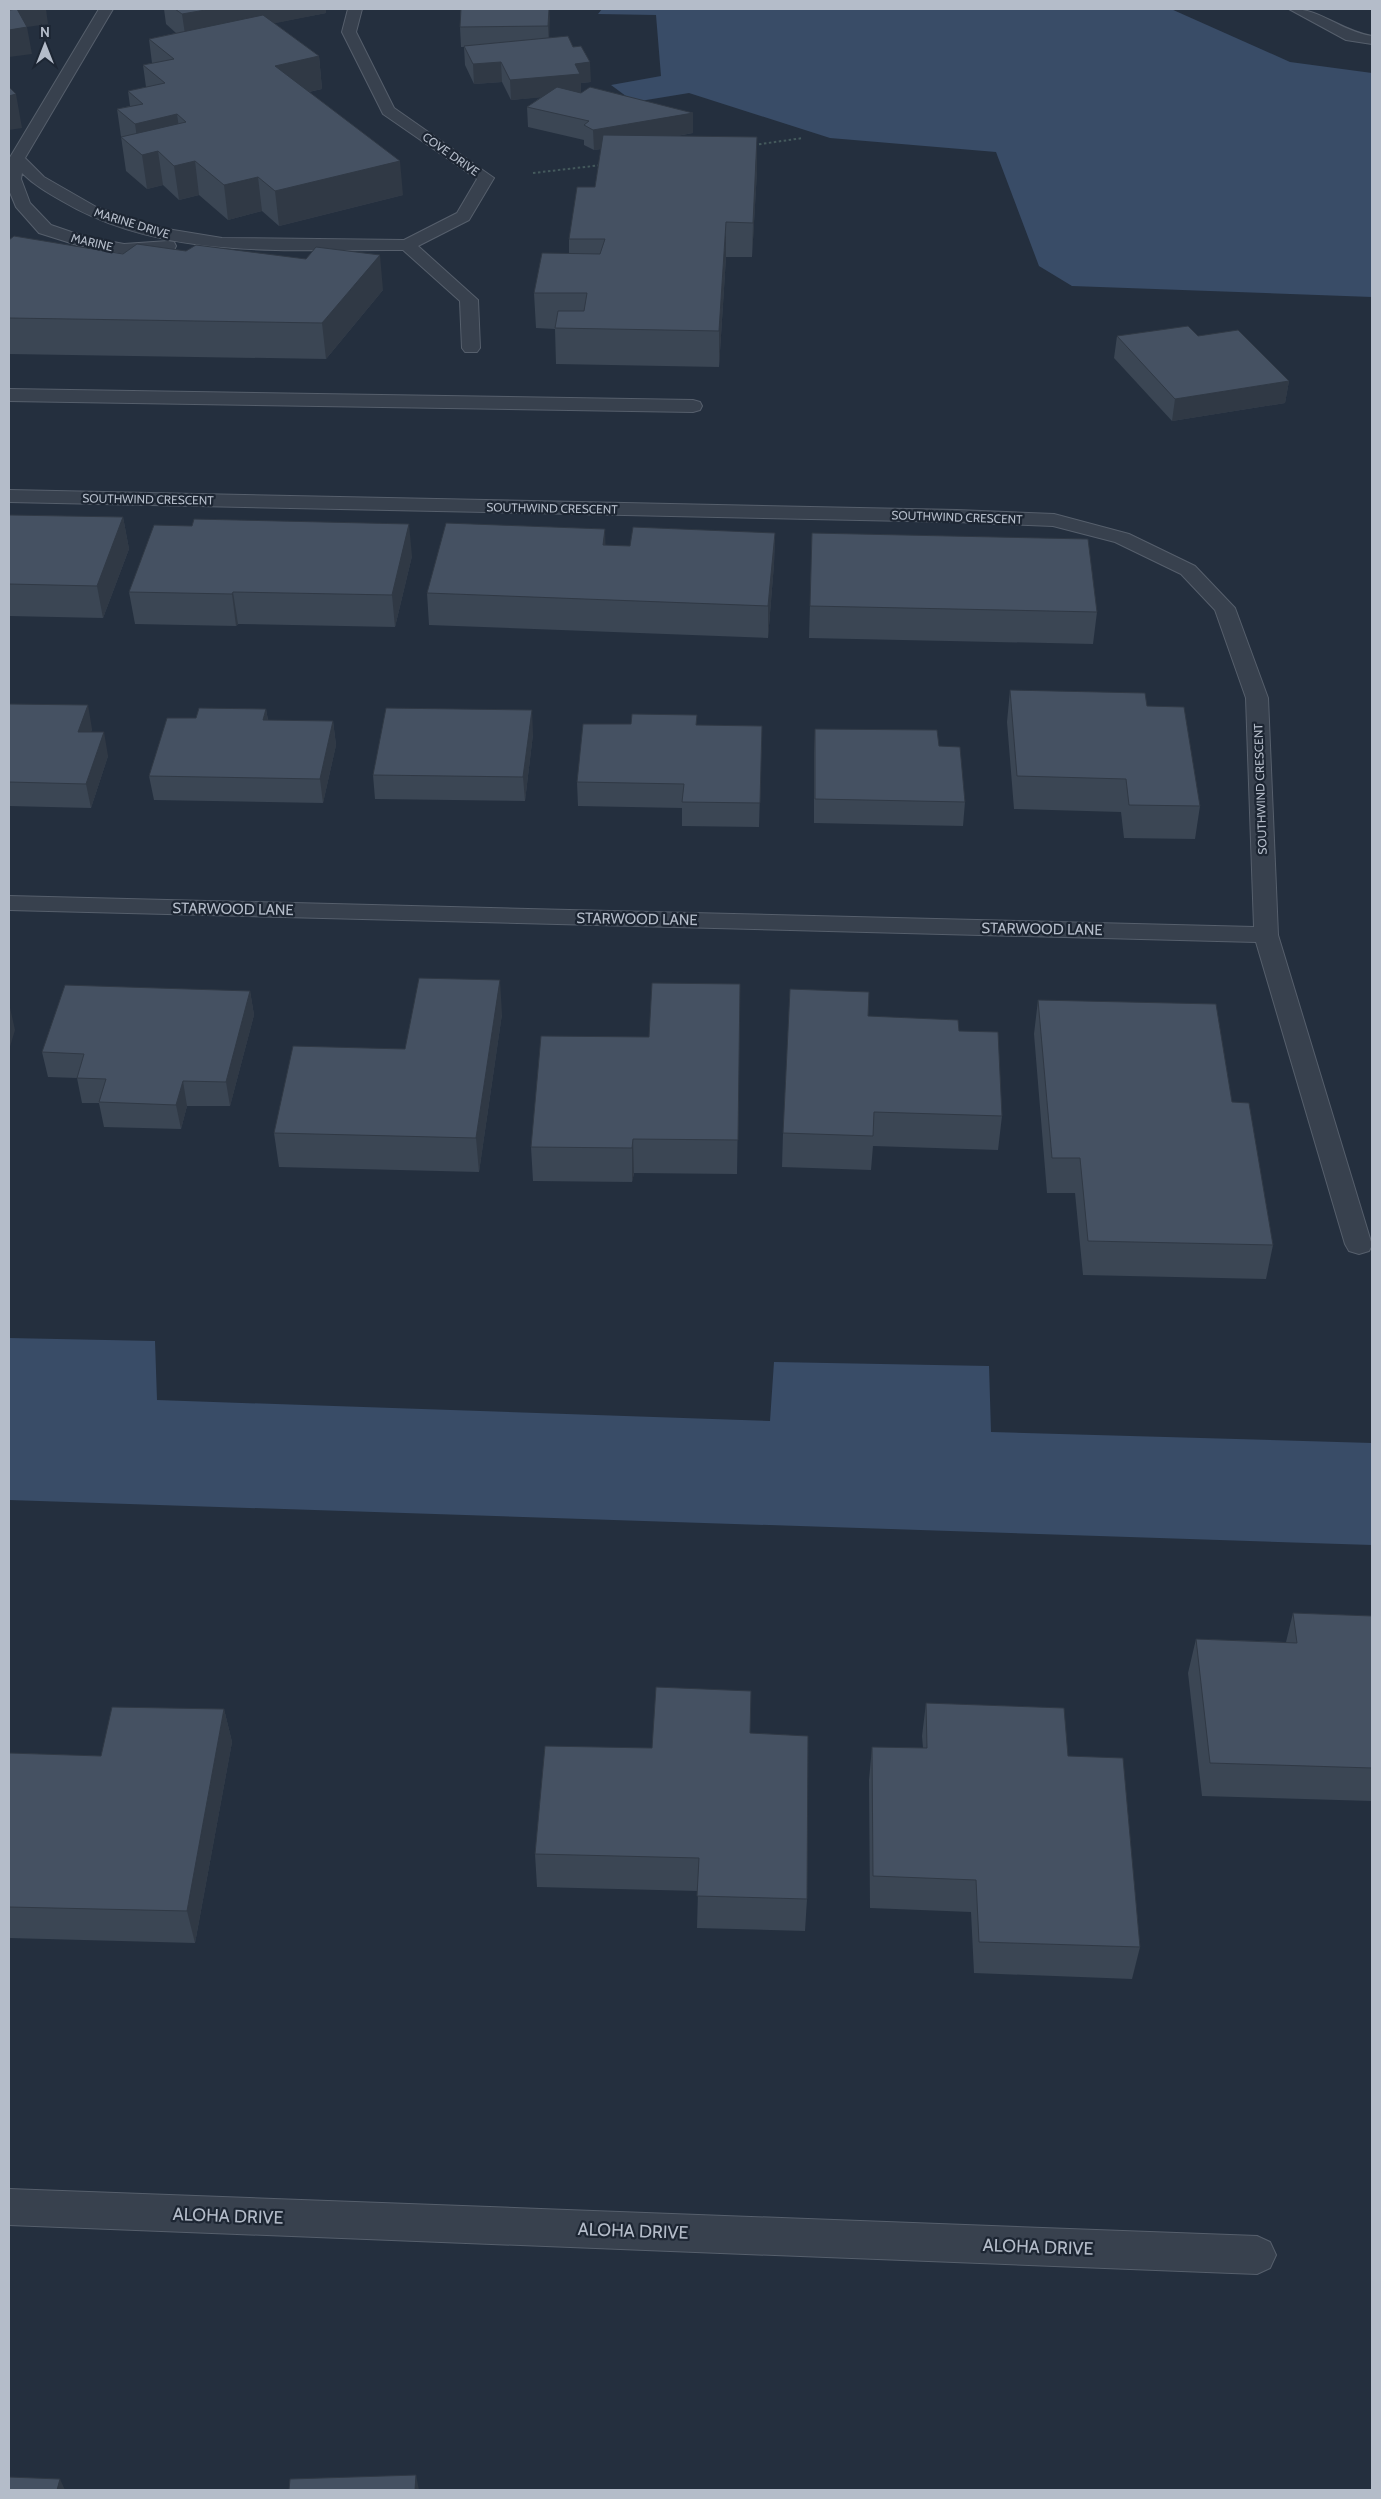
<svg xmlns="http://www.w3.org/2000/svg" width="1381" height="2499" font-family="Cabin,sans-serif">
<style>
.water{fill:#394c67}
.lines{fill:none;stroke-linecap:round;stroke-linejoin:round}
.minor-casing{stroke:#565f6c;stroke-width:2}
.path{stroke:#44595c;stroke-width:2;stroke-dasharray:2.5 2.5;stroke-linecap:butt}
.minor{fill:#38414e;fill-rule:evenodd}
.wall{fill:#3b4654}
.shaded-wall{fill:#303945}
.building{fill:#455162;stroke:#303945}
.labels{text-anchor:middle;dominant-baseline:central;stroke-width:4.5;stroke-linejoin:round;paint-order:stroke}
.far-street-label{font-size:12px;fill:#b4bcc9;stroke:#1d2633}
.street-label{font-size:15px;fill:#b4bcc9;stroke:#1d2633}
.near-street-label{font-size:18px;fill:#b4bcc9;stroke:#1d2633}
</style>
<rect width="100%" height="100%" fill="#242f3e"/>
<!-- water -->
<path class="water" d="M602,9h569l119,53 82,11v224l-300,-11 -33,-20 -43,-114 -166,-14 -141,-45 -55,9 -23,-17 50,-9 -5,-61 -58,-1z
M9,1338l146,3 2,59 613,21 4,-59 215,4 2,66 381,11v102l-1363,-45z"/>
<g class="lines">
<defs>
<path id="minor" d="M99,9h14l-88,149 19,19 54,31 63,20 61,10 182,2 53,-27 20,-34 -94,-65 -41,-82 6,-23h14l-6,23 38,76 100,70 -25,42 -51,26 60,54 2,48 -3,4h-12l-3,-4 -2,-47 -57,-51c-113,-1 -240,11 -341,-49 -14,-8 -28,-16 -40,-28l-1,6 9,24 21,22 35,12 38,7 44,-3 6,1 2,4 -2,4 -6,1 -44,3 -47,-9 -38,-12 -23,-26 -7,-17v-31z
M1289,9c30,-2 51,22 83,27v8l-26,-4z
M9,389l684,11 7,2 2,4 -2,4 -7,2 -684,-11z
M9,490l948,20 97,4 75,20 66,32 40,42 33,90 10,237 94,310 -3,6 -10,3 -10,-3 -4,-7 -89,-302 -1247,-32v-14l1245,31 -8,-229 -31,-88 -34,-36 -66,-32 -62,-16 -96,-4 -948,-20z
M9,2189l1248,47 13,6 6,13 -6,13 -13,6 -1248,-49z"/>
</defs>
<!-- minor casing -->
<use href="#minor" class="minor-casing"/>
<!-- path -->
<path class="path" d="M754,145l49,-7
M533,173l69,-8"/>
<!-- minor -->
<use href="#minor" class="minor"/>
</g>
<!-- wall -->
<path class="wall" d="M164,9h162v4l-52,10 45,33 3,33 -13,3 94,103 -124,31 -17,-15 -34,9 -29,-25 -20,5 -16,-15 -16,4 -21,-18 -9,-62 13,-3 -2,-15 18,-4 -3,-22 9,-2 -3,-24 27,-6 -10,-9z
M461,9h88v29l42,44 -10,1v10l112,40 -16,3 80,35 -5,86h-26l-7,110 -163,-3 -1,-35 -19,-1 -2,-35 35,-39v-15l26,-52 6,-38 -7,1 -10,-5v-5l-56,-13 -1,-20 14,-10 -30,3 -9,-18 -28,2 -9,-19 -1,-18h-3l-1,-20z
M9,240l114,14 260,36 -57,69 -317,-5z
M1117,336h81l91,45 -4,22 -113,18 -58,-63z
M9,515l114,2 6,32 -26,69 -94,-2z
M775,533l-1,31 -6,74 -339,-13 -2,-32 179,-48 24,1z
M812,533l285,79 -4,32 -284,-6z
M412,556l-17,71 -157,-3 -2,2 -101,-2 -6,-32z
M1010,690l137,16 53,100 -5,33 -71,-1 -3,-26 -107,-3 -7,-87z
M9,704l83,25 -1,3 17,24 -17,52 -82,-2z
M266,709l2,11 65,1 3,24 -13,58 -169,-3 -5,-24 47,-58z
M631,724l131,2 -3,101 -77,-1v-18l-104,-2 -1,-24z
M815,729l150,73 -2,24 -149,-3v-71z
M533,734l-8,67 -150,-2 -2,-24z
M740,984l-3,190 -103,-1 -2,9 -99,-1 -2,-34 118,-110z
M250,991l4,24 -24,91h-43l-6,23 -77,-2 -5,-24h-17l-5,-25 -29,-1 -6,-25z
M1038,1000l194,102 41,143 -7,34 -183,-4 -8,-82h-28l-13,-159z
M502,1014l-23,158 -200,-5 -5,-34 131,-84z
M868,1016l134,100 -4,34 -125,-4 -2,24 -89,-3 1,-34z
M1293,1613l79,3v185l-170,-5 -14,-123 8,-34 90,3z
M926,1703l142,53 72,191 -8,32 -158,-6 -3,-61 -101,-4 -1,-128 3,-33 51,1 -1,-12z
M224,1709l8,33 -37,201 -186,-5v-185l92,3z
M652,1748l155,151 -2,32 -108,-3 1,-37 -161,-4 -2,-33z"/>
<!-- shaded-wall -->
<path class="shaded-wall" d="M9,9h37l2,15 -21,3 5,27 -23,3z
M211,9h115v4l-140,28 -4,-27z
M549,9l1,9 -1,28 -1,-20z
M319,56l3,33 -44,9 -3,-32z
M501,62l1,20 -28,2 -1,-20z
M590,62l1,20 -10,1v11l-70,6 -1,-20 65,-16z
M16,94l6,34 -13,2v-34z
M693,113v20l-99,17 -1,-20z
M177,114l5,34 -24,3 5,34 -16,4 -5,-34 -3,-3 -4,-28z
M757,137v34l-5,86 1,-34z
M195,161l4,34 -20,5 -5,-34z
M400,161l3,34 -124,31 -4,-35z
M258,177l4,34 -34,9 -4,-35z
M726,222v35l-7,110v-36z
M380,255l3,35 -57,69 -4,-36z
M1289,381l-4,22 -113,18 3,-22z
M123,517l6,32 -26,69 -6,-32z
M409,524l3,32 -17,71 -3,-32z
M605,529l1,31 -3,-15z
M775,533l-1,31 -6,74v-32z
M233,592l5,32 -2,2 -4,-32z
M88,705l4,24 -9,27 -5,-24z
M266,709l4,24 -7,-13z
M532,710l1,24 -8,67 -2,-24z
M333,721l3,24 -13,58 -3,-24z
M104,732l4,24 -17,52 -5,-24z
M500,980l2,34 -23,158 -3,-34z
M250,991l4,24 -24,91 -4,-24z
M9,1003l6,27 -6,20z
M183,1081l4,25 -6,23 -5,-24z
M633,1139l1,34 -2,9v-34z
M224,1709l8,33 -37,201 -8,-32z
M416,2475l3,15h-4z
M60,2479l5,11h-8z"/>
<!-- building -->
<path class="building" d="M17,9l10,18 -18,3v-20z
M175,9h36l-29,5z
M461,9h88l-1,17 -88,1z
M263,15l56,41 -44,10 125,95 -125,30 -17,-14 -34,8 -29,-24 -21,5 -16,-15 -16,4 -21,-18 65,-15 -9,-8 -42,10 -18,-15 26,-5 -15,-13 37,-8 -22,-18 31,-6 -25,-20z
M568,36l5,11 8,-1 9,16 -15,2 5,10 -70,6 -9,-18 -28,2 -9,-18z
M9,87l7,7 -7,2z
M557,87l24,6 9,-6 103,26 -100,17 -9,-5 5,-4 -62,-14z
M603,135l154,2 -4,86 -27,-1 -7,109 -164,-3 3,-17h26l3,-18h-53l8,-40 58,1 5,-15h-36l8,-52h18z
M14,236l109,18 14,-10 49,7 10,-6 110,14 10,-12 64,8 -58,68 -313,-5v-78z
M1188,326l10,10 40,-6 51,51 -114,18 -58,-63z
M9,515l114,2 -26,69 -88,-2z
M194,519l215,5 -17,71 -159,-3 -1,2 -103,-2 25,-67 38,1z
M446,523l159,6 -2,16 27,1 3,-19 142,6 -7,73 -341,-13z
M812,533l276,6 9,73 -287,-6z
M1010,690l135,3 2,13 37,1 16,99 -71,-1 -3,-26 -109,-3z
M9,704l79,1 -10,27h26l-18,52 -77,-2z
M199,708l67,1 -3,11 70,1 -13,58 -171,-3 18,-58h29z
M386,708l146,2 -9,67 -150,-2z
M632,714l65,1 -1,10 66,1 -2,77 -78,-1 2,-18 -107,-2 6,-58h48z
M815,729l122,1 2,16 21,1 5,55 -150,-3z
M419,978l81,2 -24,158 -202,-5 19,-87 112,3z
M652,983l88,1 -2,156 -105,-1 -1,9 -101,-1 10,-111 108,1z
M65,985l185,6 -24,91 -43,-1 -7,24 -77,-3 7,-23 -29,-1 7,-24 -42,-2z
M790,989l79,3 -1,24 90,4 1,11 39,1 4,84 -128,-4 -1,24 -90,-3z
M1038,1000l178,4 16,98 17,1 24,142 -185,-4 -8,-83h-28z
M1293,1613l79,3v152l-162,-5 -14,-124 101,4z
M656,1687l95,4 -1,42 58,3 -1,163 -110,-3 2,-38 -164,-4 10,-108 107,2z
M926,1703l138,5 4,48 55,2 17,189 -161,-5 -3,-62 -103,-4 -1,-129 55,1z
M112,1707l112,2 -37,202 -178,-4v-154l92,3z
M416,2475l-1,15h-126l1,-11z
M9,2477l51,2 -3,11h-48z"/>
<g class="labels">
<!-- far-street labels -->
<g class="far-street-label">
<text transform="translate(451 154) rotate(35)">COVE DRIVE</text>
<text transform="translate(132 223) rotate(17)">MARINE DRIVE</text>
<text transform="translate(92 242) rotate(13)">MARINE</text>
<text transform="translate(148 499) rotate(1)">SOUTHWIND CRESCENT</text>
<text transform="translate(552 508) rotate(1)">SOUTHWIND CRESCENT</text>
<text transform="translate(957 517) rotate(2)">SOUTHWIND CRESCENT</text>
<text transform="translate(1260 789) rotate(-92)">SOUTHWIND CRESCENT</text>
</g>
<!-- street labels -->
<g class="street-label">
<text transform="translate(233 909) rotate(1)">STARWOOD LANE</text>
<text transform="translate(637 919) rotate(1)">STARWOOD LANE</text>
<text transform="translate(1042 929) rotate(1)">STARWOOD LANE</text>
</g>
<!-- near-street labels -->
<g class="near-street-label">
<text transform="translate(228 2216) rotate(2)">ALOHA DRIVE</text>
<text transform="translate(633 2231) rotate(2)">ALOHA DRIVE</text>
<text transform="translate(1038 2247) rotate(2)">ALOHA DRIVE</text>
</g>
</g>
<!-- border -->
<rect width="1381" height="2499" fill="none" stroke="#b4bcc9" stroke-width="20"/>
<!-- north arrow -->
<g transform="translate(45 45)" stroke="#1d2633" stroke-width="4" paint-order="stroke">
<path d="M0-4L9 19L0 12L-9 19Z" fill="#b4bcc9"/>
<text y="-8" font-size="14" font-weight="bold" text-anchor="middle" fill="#b4bcc9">N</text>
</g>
</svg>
